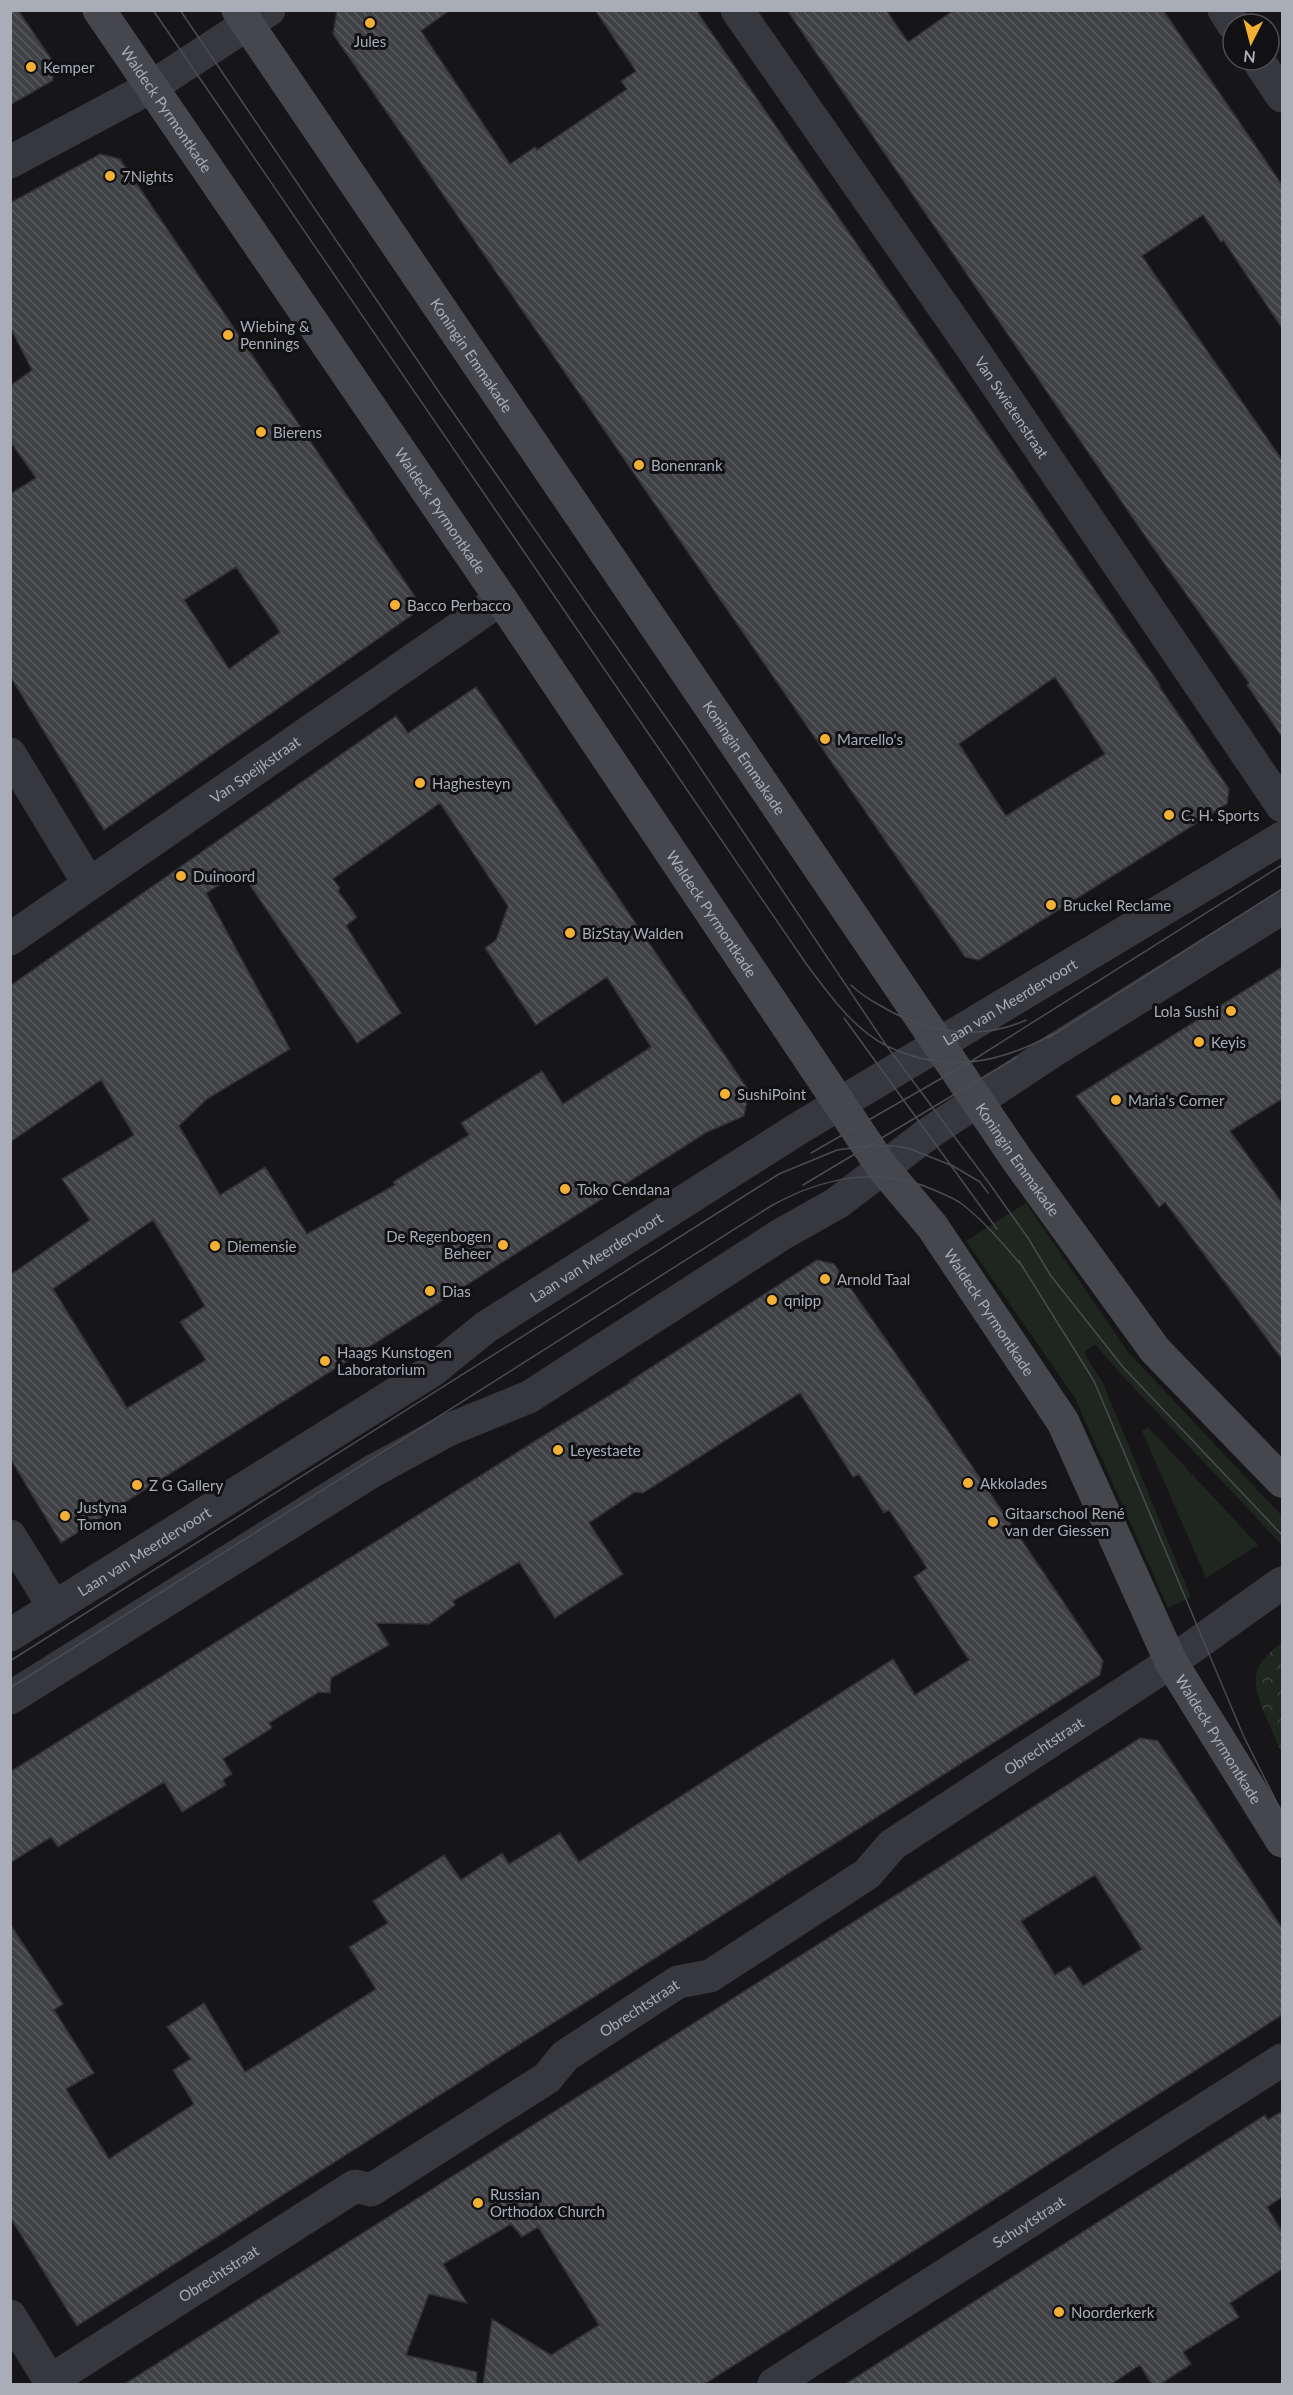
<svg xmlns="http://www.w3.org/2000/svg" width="1293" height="2395" font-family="Lato,sans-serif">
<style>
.green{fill:#1e261f}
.forest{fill:url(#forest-crowns)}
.building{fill:url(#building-back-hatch);stroke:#303034;stroke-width:1.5;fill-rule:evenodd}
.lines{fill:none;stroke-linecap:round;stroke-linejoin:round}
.minor{stroke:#37383d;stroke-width:33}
.tertiary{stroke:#37383d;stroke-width:33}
.secondary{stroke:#45474d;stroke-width:33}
.tram{stroke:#4a4c52;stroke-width:1.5}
.poi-dot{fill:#f2b134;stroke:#111113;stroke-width:2}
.labels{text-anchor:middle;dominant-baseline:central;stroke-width:6;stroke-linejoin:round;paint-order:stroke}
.poi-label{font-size:15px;fill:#a8adb8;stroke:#111113;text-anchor:start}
.street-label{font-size:15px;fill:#a8adb8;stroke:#111113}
</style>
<defs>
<pattern id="forest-crowns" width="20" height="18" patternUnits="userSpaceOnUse" patternTransform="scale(1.5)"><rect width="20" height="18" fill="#1e261f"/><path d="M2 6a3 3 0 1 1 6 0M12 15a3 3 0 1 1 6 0" fill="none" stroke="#3c433d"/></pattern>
<pattern id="building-back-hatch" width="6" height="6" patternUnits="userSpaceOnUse" patternTransform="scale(1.5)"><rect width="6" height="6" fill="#404145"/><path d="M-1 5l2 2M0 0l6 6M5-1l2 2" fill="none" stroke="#595a5e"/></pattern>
</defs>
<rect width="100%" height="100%" fill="#161618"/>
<!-- green -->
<path class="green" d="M1026,1203l102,149 154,164v29l-163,-173 -24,-28 -11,9 19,30 88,214 -23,11 -93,-210 -109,-157z
M1148,1427l110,118 -52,33 -64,-147z"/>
<!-- forest -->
<path class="forest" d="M1282,1643v111c-6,-13 -11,-26 -17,-39 -14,-34 -15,-50 17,-72z"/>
<!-- building -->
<path class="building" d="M10,10h8l38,56 -4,15 -42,24z
M337,10h113l-29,21 89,133 25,-17 2,3 90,-61 -6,-8 15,-10 -41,-61h101l464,675 -1,1 70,103 -2,15 -248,156 -14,-3 -632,-923zM1055,677l50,77 -99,62 -47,-72z
M787,10h99l22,32 46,-32h209l92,135 27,40v143l-59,-88 -2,2 -18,-27 -61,41 140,204v277l-35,-52 2,-2 -104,-147z
M100,154l20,5 296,439 -4,17 -308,215 -94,-154v-182l26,-16 -26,-37v-55l22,-16 -22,-43v-124zM236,567l44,65 -51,37 -45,-69z
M476,687l273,404 -5,25 -37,16 -646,411 -51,-85v-183l80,-55 -28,-41 72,-44 -33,-55 -91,62v-156l386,-270 12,17zM440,803l68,103 -12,34 -11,8 51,77 71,-48 44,70 -88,57 -21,-33 -81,52 8,12 -76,47 2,3 -88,49 -42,-67 -45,28 -41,-69 28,-27 83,-50 -84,-156 35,-21 116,171 44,-30 -55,-87 11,-9 -19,-26 2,-3 -7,-9zM153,1220l52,86 -25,16 26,38 -79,48 -74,-119z
M1282,967v132l-52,32 52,72v156l-117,-157 -6,5 -83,-111z
M817,1260l17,4 88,128 181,269 -3,14 -1023,651 -67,-109v-293l53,80 -9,6 40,63 -28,16 43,70 85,-55 -21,-34 18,-11 -24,-32 37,-24 41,69 20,-12 111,-71 -27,-42 39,-24 -15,-22 71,-46 17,25 41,-27 7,11 51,-31 19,29 314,-203 22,36 54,-35 -55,-83 13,-9 -38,-58 -5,3 -25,-39 -6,3 -53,-84 -157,100 -8,-1 -46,31 34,51 -68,44 -36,-56 -66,39 2,4 -26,19 -53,-1 13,22 -58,33 -1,15 -11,-1 -50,31 3,5 -49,31 9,15 -9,6 3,5 -44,27 -18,-30 -106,65 -7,-10 -41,26v-91l530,-334 93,-57h-3z
M1140,1738l18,3 124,187v87l-367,235 -212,135h-220l9,-66 59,36 48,-30 -61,-98 -16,10 -11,-13 -68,40 24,39 -38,-9 -23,61 71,17 -1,13h-353l795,-504zM1095,1875l47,74 -59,37 -13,-20 -15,9 -34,-54z
M1282,2111v86l-15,10 15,25v37l-52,34 9,14 -56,35 8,12 -32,21h-7l-12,-20 -30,20h-266l421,-270 3,5z"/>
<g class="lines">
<!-- minor -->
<g class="minor">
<path id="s1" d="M737,10l235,338 310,458"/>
<path d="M1224,10l9,14"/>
<path d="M1258,60l24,36"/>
<path d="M10,162l141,-75 118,-77"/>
<path d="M10,754l79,130"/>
<path id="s2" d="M10,939l491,-340"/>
<path d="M10,1536l44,71"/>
<path d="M10,2316l42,68"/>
<path id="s3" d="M50,2381l305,-195 16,4 176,-112 18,-22 113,-74 32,-6 157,-102 25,-29 279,-183 111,-79"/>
<path id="s4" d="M774,2384l508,-324"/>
</g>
<!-- tertiary -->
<g class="tertiary">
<path id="s5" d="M10,1635l423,-265 53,-43 310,-197 486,-292"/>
<path d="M10,1698l361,-226 77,-42 81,-33 253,-163 55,-31 92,-70 124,-82 229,-143"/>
</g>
<!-- secondary -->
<g class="secondary">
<path id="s6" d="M99,10l402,589 381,568 50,59 131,196 108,240 111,179"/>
<path id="s7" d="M238,10l780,1151 137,189 127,131"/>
</g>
<!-- tram -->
<path class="tram" d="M153,10l654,955c22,29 46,64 80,81 58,28 112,18 166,-12
M180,10l263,388 242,347 201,300 103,138 39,55 23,38 72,91 159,168
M851,985c9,9 19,15 30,21 43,26 98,36 145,14
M844,1018l153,211
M1048,1038l234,-149
M811,1153l159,-91 312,-197
M803,1185l214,-128
M1019,1261l75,120 150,356 38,76
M10,1661l769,-487 58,-24 29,-4h27l15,2 45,18 27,16 8,11
M10,1688l761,-482c50,-28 108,-41 163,-16 9,4 20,8 28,14 23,18 42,41 61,63"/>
</g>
<!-- markers -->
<g class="poi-dot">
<circle cx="370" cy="23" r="6"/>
<circle cx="31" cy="67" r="6"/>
<circle cx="110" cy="176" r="6"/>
<circle cx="228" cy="335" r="6"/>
<circle cx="261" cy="432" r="6"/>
<circle cx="639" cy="465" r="6"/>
<circle cx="395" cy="605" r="6"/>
<circle cx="825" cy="739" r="6"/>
<circle cx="420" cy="783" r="6"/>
<circle cx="1169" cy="815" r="6"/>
<circle cx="181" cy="876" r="6"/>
<circle cx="1051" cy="905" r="6"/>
<circle cx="570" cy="933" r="6"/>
<circle cx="1231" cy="1011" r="6"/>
<circle cx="1199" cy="1042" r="6"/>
<circle cx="725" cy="1094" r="6"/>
<circle cx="1116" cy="1100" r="6"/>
<circle cx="565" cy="1189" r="6"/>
<circle cx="503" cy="1245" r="6"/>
<circle cx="215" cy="1246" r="6"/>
<circle cx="825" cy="1279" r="6"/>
<circle cx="430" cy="1291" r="6"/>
<circle cx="772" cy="1300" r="6"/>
<circle cx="325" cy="1361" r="6"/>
<circle cx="558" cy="1450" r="6"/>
<circle cx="968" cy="1483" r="6"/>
<circle cx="137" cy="1485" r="6"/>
<circle cx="65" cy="1516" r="6"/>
<circle cx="993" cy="1522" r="6"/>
<circle cx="478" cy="2203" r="6"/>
<circle cx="1059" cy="2312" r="6"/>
</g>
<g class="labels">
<!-- poi labels -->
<g class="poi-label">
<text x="370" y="41" text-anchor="middle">Jules</text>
<text x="43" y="67">Kemper</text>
<text x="122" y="176">7Nights</text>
<text x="240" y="326">Wiebing &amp;<tspan x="240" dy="17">Pennings</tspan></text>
<text x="273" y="432">Bierens</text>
<text x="651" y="465">Bonenrank</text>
<text x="407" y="605">Bacco Perbacco</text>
<text x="837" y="739">Marcello's</text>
<text x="432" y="783">Haghesteyn</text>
<text x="1181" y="815">C. H. Sports</text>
<text x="193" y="876">Duinoord</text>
<text x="1063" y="905">Bruckel Reclame</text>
<text x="582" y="933">BizStay Walden</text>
<text x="1219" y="1011" text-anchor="end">Lola Sushi</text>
<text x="1211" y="1042">Keyis</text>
<text x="737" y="1094">SushiPoint</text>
<text x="1128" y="1100">Maria's Corner</text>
<text x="577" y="1189">Toko Cendana</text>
<text x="491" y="1236" text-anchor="end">De Regenbogen<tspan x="491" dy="17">Beheer</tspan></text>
<text x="227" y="1246">Diemensie</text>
<text x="837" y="1279">Arnold Taal</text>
<text x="442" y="1291">Dias</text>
<text x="784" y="1300">qnipp</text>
<text x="337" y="1352">Haags Kunstogen<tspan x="337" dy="17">Laboratorium</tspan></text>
<text x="570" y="1450">Leyestaete</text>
<text x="980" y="1483">Akkolades</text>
<text x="149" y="1485">Z G Gallery</text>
<text x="77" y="1507">Justyna<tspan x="77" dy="17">Tomon</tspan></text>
<text x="1005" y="1513">Gitaarschool René<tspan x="1005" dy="17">van der Giessen</tspan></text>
<text x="490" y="2194">Russian<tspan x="490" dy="17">Orthodox Church</tspan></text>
<text x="1071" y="2312">Noorderkerk</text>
</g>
<!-- street labels -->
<g class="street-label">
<text stroke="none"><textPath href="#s6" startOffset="120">Waldeck Pyrmontkade</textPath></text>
<text stroke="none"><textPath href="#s7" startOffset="417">Koningin Emmakade</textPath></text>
<text stroke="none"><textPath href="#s1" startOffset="483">Van Swietenstraat</textPath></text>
<text stroke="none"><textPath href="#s6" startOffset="606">Waldeck Pyrmontkade</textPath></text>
<text stroke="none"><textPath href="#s7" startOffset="903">Koningin Emmakade</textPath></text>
<text stroke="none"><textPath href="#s2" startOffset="298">Van Speijkstraat</textPath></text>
<text stroke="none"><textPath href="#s6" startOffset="1092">Waldeck Pyrmontkade</textPath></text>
<text stroke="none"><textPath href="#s5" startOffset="1184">Laan van Meerdervoort</textPath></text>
<text stroke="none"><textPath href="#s7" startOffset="1389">Koningin Emmakade</textPath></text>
<text stroke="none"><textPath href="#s5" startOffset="698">Laan van Meerdervoort</textPath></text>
<text stroke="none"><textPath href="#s6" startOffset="1578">Waldeck Pyrmontkade</textPath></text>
<text stroke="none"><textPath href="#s5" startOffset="158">Laan van Meerdervoort</textPath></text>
<text stroke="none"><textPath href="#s6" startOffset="2064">Waldeck Pyrmontkade</textPath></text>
<text stroke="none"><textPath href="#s3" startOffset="1190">Obrechtstraat</textPath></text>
<text stroke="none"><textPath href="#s3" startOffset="704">Obrechtstraat</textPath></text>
<text stroke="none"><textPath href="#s4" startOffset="302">Schuytstraat</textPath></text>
<text stroke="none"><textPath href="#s3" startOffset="200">Obrechtstraat</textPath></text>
</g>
</g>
<!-- border -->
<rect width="1293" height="2395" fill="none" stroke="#a8adb8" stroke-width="24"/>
<!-- north arrow -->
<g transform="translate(1251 42) rotate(186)"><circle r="28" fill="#111113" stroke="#4d4f55" stroke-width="1.5"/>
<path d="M0-4.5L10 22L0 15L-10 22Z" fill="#f2b134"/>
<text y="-9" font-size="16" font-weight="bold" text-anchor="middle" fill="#a8adb8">N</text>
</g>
</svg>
